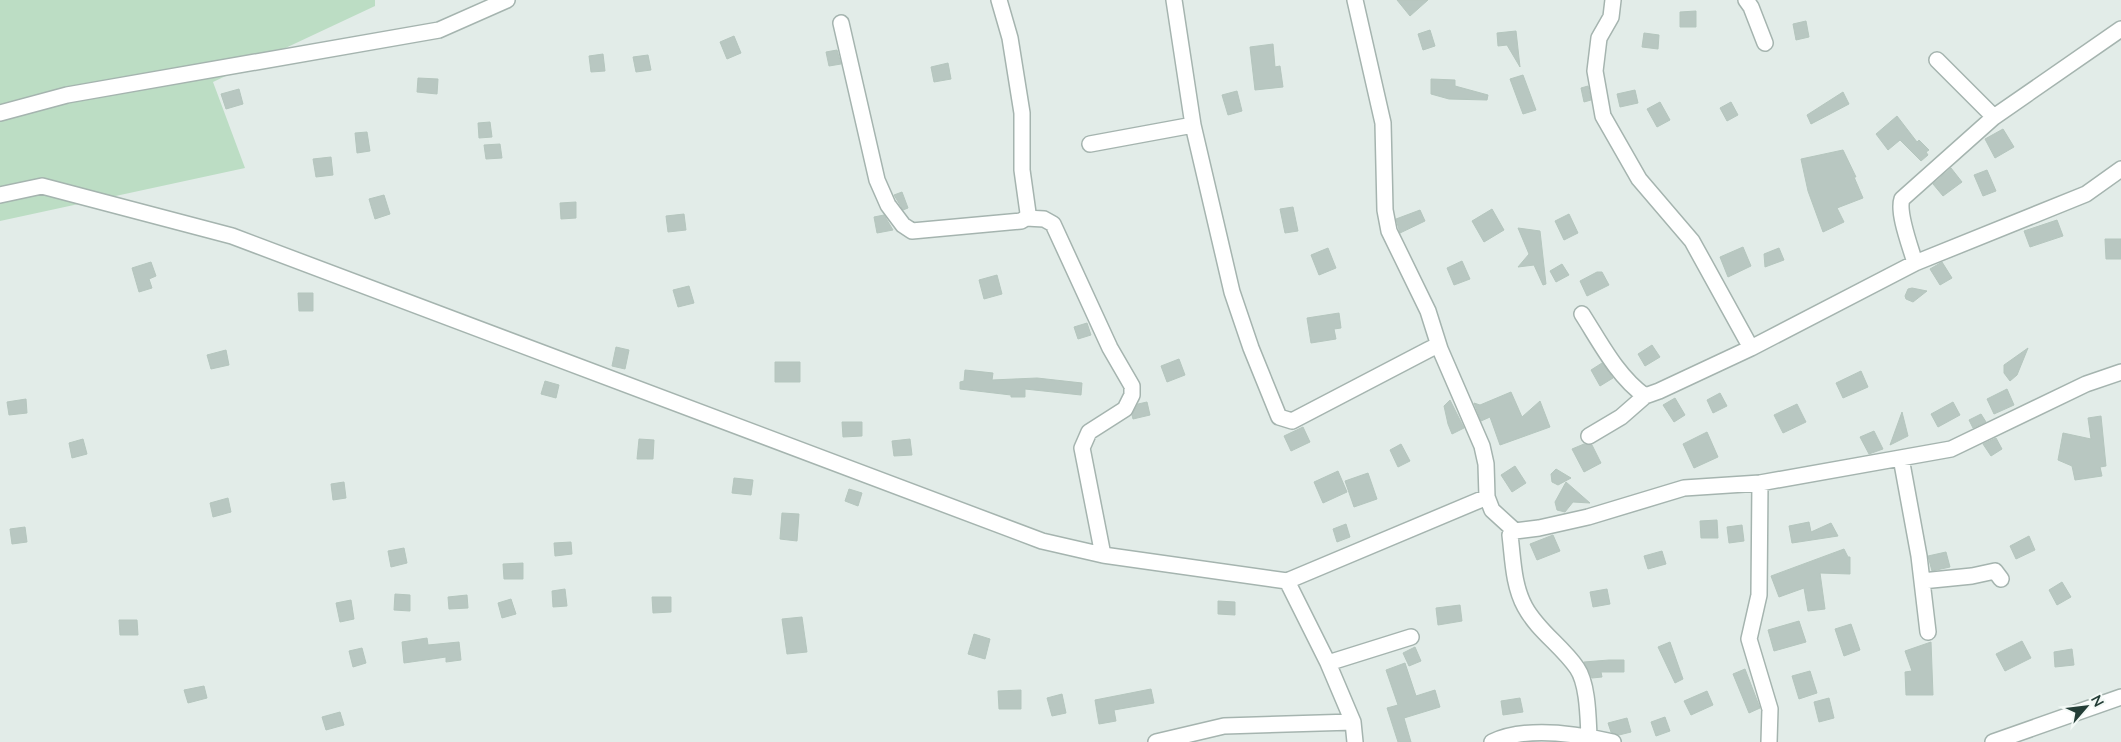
<svg xmlns="http://www.w3.org/2000/svg" width="2121" height="742" font-family="Lato,sans-serif">
<style>
.green{fill:#bcddc4}
.building{fill:#b8c7c1;stroke:#b5c6be}
.lines{fill:none;stroke-linecap:round;stroke-linejoin:round}
.street-casing{stroke:#a5b4af;stroke-width:18}
.street{stroke:#fff;stroke-width:15}
</style>
<rect width="100%" height="100%" fill="#e2ece8"/>
<!-- green -->
<path class="green" d="M0,0h375v6l-162,76 32,86 -245,53z"/>
<!-- building -->
<path class="building" d="M1397,0h31l-18,16z
M1696,11v16h-16v-15z
M1806,21l3,16 -13,3 -3,-16z
M1430,30l5,16 -12,4 -5,-16z
M1516,31l4,36 -13,-22 -9,1 -1,-13z
M1644,33l15,2 -1,14 -16,-2z
M734,36l7,17 -14,6 -7,-17z
M1273,44l2,23 5,-1 3,21 -28,3 -5,-43z
M837,50l4,14 -12,2 -3,-14z
M603,54l2,17 -14,1 -2,-16z
M648,55l3,15 -15,2 -3,-15z
M948,63l3,16 -17,3 -3,-15z
M1523,75l13,35 -13,4 -13,-35z
M418,78l20,1 -1,15 -20,-2z
M1431,79l24,1v6l33,9 -1,5 -38,-1 -18,-5z
M1588,86l3,14 -7,2 -3,-14z
M239,89l4,15 -17,5 -5,-15z
M1635,90l3,13 -18,4 -3,-13z
M1237,91l5,20 -14,4 -6,-20z
M1843,92l6,12 -38,20 -4,-9z
M1660,102l10,18 -13,7 -10,-18z
M1731,102l7,13 -11,6 -7,-13z
M1897,116l20,26 2,-2 10,10 -3,2 2,3 -7,6 -21,-21 -12,10 -12,-16z
M490,122l2,15 -13,1 -1,-15z
M2003,129l11,18 -19,11 -10,-19z
M367,132l3,19 -13,2 -2,-20z
M500,144l2,14 -16,1 -2,-14z
M1843,150l13,27h-2l9,21 -26,10 7,14 -21,10 -15,-41 -7,-32z
M331,157l2,18 -17,2 -3,-18z
M1951,168l11,14 -19,14 -10,-12z
M1987,170l9,21 -13,5 -9,-21z
M902,192l6,16 -5,2 -9,-15z
M384,195l6,19 -15,5 -6,-20z
M576,202v16l-15,1 -1,-16z
M1293,207l5,24 -13,2 -5,-24z
M1492,209l12,21 -20,12 -12,-21z
M1420,210l5,11 -25,12 -4,-14z
M684,214l2,16 -18,2 -2,-16z
M1569,214l9,19 -14,7 -9,-19z
M884,215l9,15 -16,3 -3,-16z
M2057,220l6,16 -33,11 -6,-16z
M1518,228l22,3 6,53 -3,1 -9,-20 -16,2 11,-13z
M2105,239h16v20h-15z
M1743,247l8,19 -23,11 -8,-20z
M1328,248l8,20 -17,7 -8,-20z
M1779,248l5,12 -19,7 -1,-13z
M1462,261l8,18 -16,6 -7,-17z
M151,262l5,14 -7,3 3,9 -13,4 -7,-24z
M1942,262l10,16 -12,7 -10,-16z
M1562,264l7,11 -13,7 -6,-11z
M1597,272h5l7,13 -22,11 -7,-15z
M997,275l5,19 -18,5 -5,-19z
M689,286l5,17 -16,4 -5,-17z
M1912,288l15,3 -14,11 -7,-3 -1,-3 3,-7z
M298,293h15v18h-14z
M1339,313l2,15 -7,1 2,10 -25,4 -4,-25z
M1087,323l4,12 -13,4 -4,-12z
M1652,345l8,12 -15,9 -7,-12z
M616,347l13,3 -4,19 -13,-3z
M2028,348l-11,27 -7,6 -6,-8v-8z
M226,350l3,15 -18,4 -4,-14z
M1179,359l6,16 -18,7 -6,-16z
M775,362h25v20h-25z
M1602,363l11,15 -13,8 -9,-16z
M965,370l28,3 -1,7 45,-2 45,5 -1,12 -56,-6v8h-14v-2l-51,-6v-7l4,-1z
M1861,371l7,16 -25,11 -7,-15z
M545,381l14,4 -3,13 -15,-4z
M2007,389l7,16 -20,9 -7,-15z
M1511,392l11,25 18,-16 10,26 -50,18 -10,-28 -9,4 -7,-18 6,2z
M1720,393l7,13 -14,7 -6,-13z
M1675,398l10,17 -11,7 -11,-17z
M26,399l1,14 -18,2 -2,-13z
M1450,400l14,28 -12,6 -4,-10 -4,-18z
M1147,402l3,13 -17,4 -1,-4 6,-11z
M1953,402l7,13 -22,12 -7,-13z
M1797,404l9,18 -23,11 -9,-18z
M1902,412l6,24 -18,9z
M1981,414l5,8 -13,6 -4,-8z
M2101,416l5,50 -6,1 2,9 -27,4 -3,-14 -14,-6 5,-27 28,6 -3,-21z
M842,422h20v14l-19,1z
M1303,427l7,15 -19,9 -7,-15z
M1874,431l9,18 -14,5 -9,-17z
M1707,432l11,25 -24,11 -11,-24z
M1996,438l6,11 -11,7 -8,-12z
M83,439l4,15 -15,4 -3,-15z
M639,439l15,1 -1,19h-16z
M910,439l2,16 -18,1 -2,-15z
M1401,444l9,17 -12,6 -8,-17z
M1584,444l8,1 9,18 -17,9 -12,-23z
M1515,466l11,17 -14,9 -11,-17z
M1556,469l15,9 -13,7 -6,-3 -1,-8z
M1338,471l9,21 -24,11 -9,-21z
M1368,473l9,26 -23,8 -9,-26z
M734,478l19,2 -2,15 -19,-2z
M344,482l2,16 -13,2 -2,-16z
M1566,482l24,21 -17,-1 -8,10 -8,-2 -2,-8z
M849,489l13,4 -4,13 -13,-5z
M228,498l3,14 -18,5 -3,-14z
M782,513l17,1 -2,27 -17,-2z
M1717,520l1,18h-17l-1,-17z
M1809,522l2,10 20,-9 7,13 -46,7 -3,-17z
M1346,524l4,13 -13,5 -4,-13z
M1742,525l2,16 -15,2 -2,-16z
M25,527l2,15 -15,2 -2,-15z
M1553,535l7,16 -23,9 -7,-16z
M2029,536l6,14 -19,9 -6,-13z
M571,542l1,12 -17,2 -1,-13z
M404,548l3,15 -16,4 -3,-16z
M1844,549l4,8h2v17l-30,-1 5,36 -17,2 -4,-23 -25,9 -8,-21z
M1662,551l4,13 -18,5 -4,-13z
M1946,552l4,15 -18,4 -4,-15z
M523,563v16h-19l-1,-15z
M2062,582l9,15 -14,8 -8,-15z
M565,589l2,17 -14,1 -1,-16z
M1607,589l3,15 -17,3 -3,-15z
M395,594l15,1v16l-16,-1z
M467,595l1,13 -19,1 -1,-12z
M652,597h19v15l-18,1z
M511,599l5,15 -14,4 -4,-15z
M351,600l3,19 -14,3 -4,-19z
M1218,601l17,1v13l-17,-1z
M1460,605l2,16 -24,4 -2,-17z
M802,617l5,35 -20,2 -5,-35z
M119,620h18l1,15h-18z
M1799,621l7,21 -32,9 -6,-21z
M1851,624l9,26 -16,6 -9,-27z
M974,634l16,5 -5,20 -17,-5z
M427,638l1,7 31,-3 2,18 -15,2v-5l-42,6 -2,-21z
M2022,641l9,17 -26,13 -9,-17z
M1670,642l13,37 -8,4 -17,-36z
M1931,642l2,53h-27l-1,-23 7,-1 -7,-20z
M1415,647l6,14 -12,5 -6,-13z
M362,648l4,15 -13,4 -4,-16z
M2072,649l2,16 -19,2 -1,-15z
M1609,660h15v12h-23l1,5 -10,1 -8,-16z
M1405,663l11,33 19,-6 5,17 -36,11 7,24h-13l-11,-34 11,-3 -12,-35z
M1745,669l15,39 -11,5 -16,-39z
M1810,671l7,22 -18,6 -7,-23z
M204,686l3,12 -19,5 -4,-13z
M1151,689l3,14 -40,7 2,11 -17,3 -4,-24z
M1021,690v19h-22l-1,-18z
M1707,691l6,14 -22,10 -7,-14z
M1062,694l4,19 -14,3 -5,-18z
M1520,698l3,14 -20,3 -2,-14z
M1829,698l5,20 -15,4 -5,-20z
M340,712l4,13 -18,5 -4,-13z
M1665,717l5,14 -14,5 -5,-14z
M1627,718l4,14 -12,3 -8,-3 -3,-9z"/>
<g class="lines">
<defs>
<path id="street" d="M1174,0l19,125 39,167 19,56 28,69 13,4 136,-71 6,-3 6,2 42,97 4,18 1,33 5,13 23,21
M1355,0l28,123 2,87 4,21 39,80 12,38
M1613,0l-2,17 -12,21 -4,33 8,45 36,63 53,62 59,107
M1746,0l5,7 14,36
M841,23l36,157 11,25 15,20 9,6 109,-10 5,-3 2,-5 -6,-43v-57l-12,-75 -11,-38
M1937,60l57,57
M0,113l67,-18 372,-65 68,-30
M1090,144l103,-19
M0,195l42,-9 190,50 810,305 61,14 184,26 200,-84
M1026,218l18,1 9,5 57,124 22,38v9l-7,14 -36,23 -7,16 21,107
M1915,263c-4,-15 -18,-50 -13,-64l92,-82 127,-88
M1582,314c18,28 35,62 63,82l14,-5 92,-43 164,-85 171,-69 35,-25
M1589,436l32,-19 24,-21
M1901,458l18,98 9,76
M1760,483l-1,112 -10,44 21,70 -1,33
M1922,581l50,-5 23,-5 6,8
M1328,663l83,-26
M1353,722l2,20
M1589,736c-1,-18 -1,-52 -12,-68 -15,-22 -39,-37 -52,-61 -12,-22 -12,-48 -15,-72l5,-4 24,-3 49,-11 96,-29 76,-5 191,-34 135,-65 35,-12
M1156,742l68,-16 129,-4 -25,-59 -41,-82
M1492,742c33,-16 86,-8 121,0
M1993,742l128,-45"/>
</defs>
<!-- street casing -->
<use href="#street" class="street-casing"/>
<!-- street -->
<use href="#street" class="street"/>
</g>
<!-- north arrow -->
<g transform="translate(2086 707) rotate(62)" stroke="#f3f9f6" stroke-width="4" paint-order="stroke">
<path d="M0-4L9 19L0 12L-9 19Z" fill="#233d36"/>
<text y="-8" font-size="14" font-weight="bold" text-anchor="middle" fill="#233d36">N</text>
</g>
</svg>
